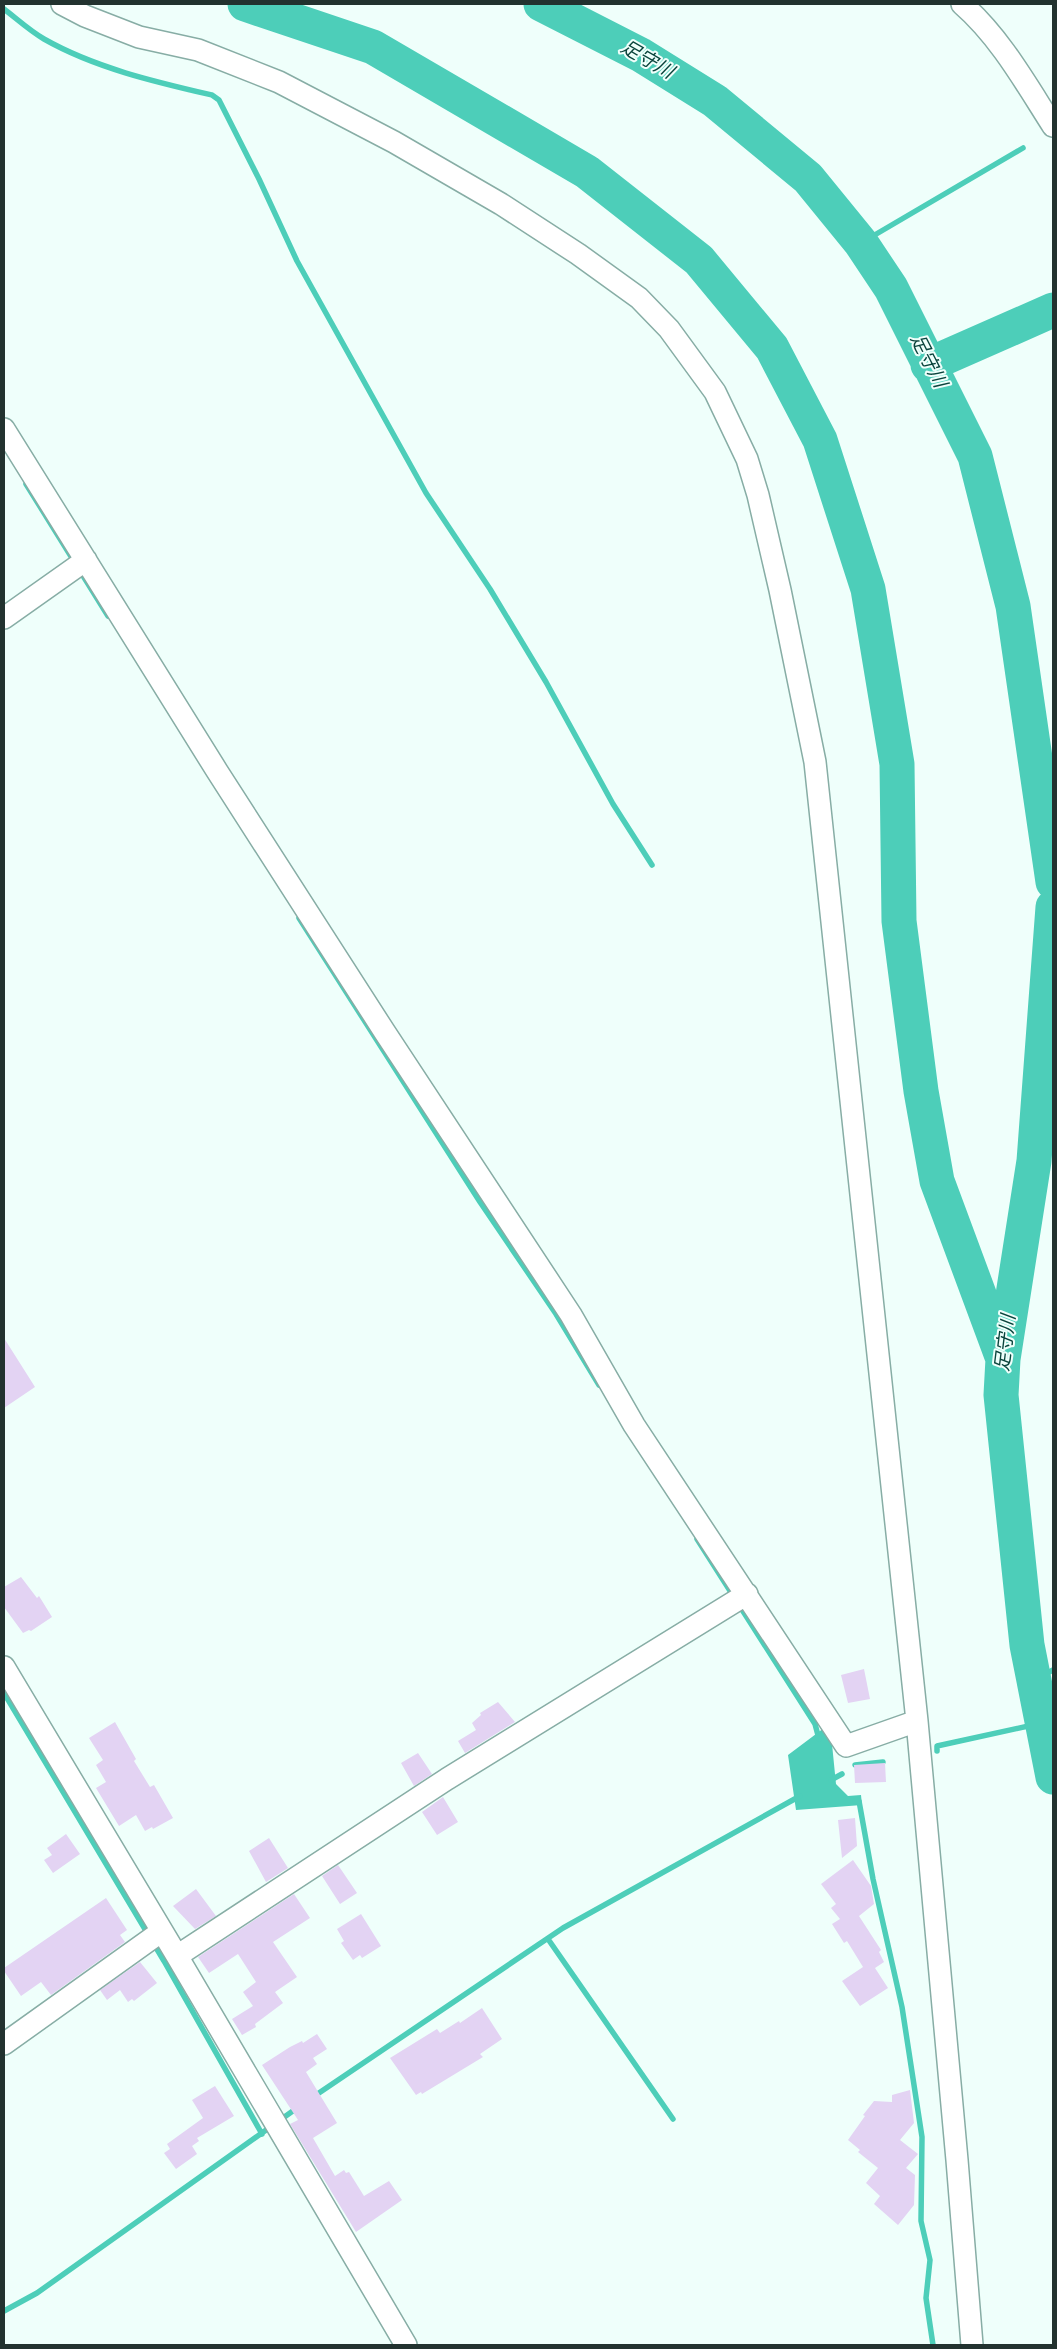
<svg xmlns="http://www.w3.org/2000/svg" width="1057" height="2349" font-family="'Source Sans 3','Noto Sans JP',sans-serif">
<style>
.water{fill:#4dceb9}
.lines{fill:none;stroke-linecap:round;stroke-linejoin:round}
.stream{stroke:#4dceb9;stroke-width:5.5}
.river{stroke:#4dceb9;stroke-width:35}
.building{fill:#e3d3f3}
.minor-casing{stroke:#87ada5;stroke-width:24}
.minor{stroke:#fff;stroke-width:21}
.labels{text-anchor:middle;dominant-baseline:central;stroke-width:4;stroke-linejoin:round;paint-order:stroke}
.water-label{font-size:19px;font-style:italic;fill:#0a443c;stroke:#effffb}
</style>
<rect width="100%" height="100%" fill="#effffb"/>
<!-- water -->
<path class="water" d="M824,1728l8,16 4,40 12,12 13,-1 1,10 -66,5 -8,-55z"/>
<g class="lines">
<!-- stream -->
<path class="stream" d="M4,9c13,10 26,22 40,30 51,29 112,43 168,56l7,5 40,79 38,82 129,232 64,96 56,93 67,122 39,61
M861,243l162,-95
M26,484l82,132
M299,918l181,284 76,112 43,71
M697,1539l118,185 4,15
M1034,1680l19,-10
M4,1693l160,268 98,173
M937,1751v-5l105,-23
M855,1765l28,-3
M831,1780l11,-6
M855,1801h4l14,78 29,128 20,130 -1,84 9,39 -4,38 7,47
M548,1939l125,180
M313,2097l250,-169 237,-132
M4,2311l33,-18 260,-185"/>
<!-- river -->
<path class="river" d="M245,4l128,43 214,125 112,88 73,88 48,92 48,149 29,175 2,157 22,170 16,90 66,178
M541,4l100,51 74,46 93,77 53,65 30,45 84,168 38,150 40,276
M928,365l125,-55
M1053,907l-19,254 -31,198 -2,36 26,250 26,132"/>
</g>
<!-- building -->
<path class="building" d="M4,1338l31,49 -31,21z
M21,1577l16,21 2,-2 13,21 -21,14 -2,-1 -6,3 -19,-26v-20z
M864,1669l6,30 -22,4 -7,-28z
M498,1702l17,20 -50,31 -7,-12 18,-11 -4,-7 9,-8 -1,-2z
M115,1722l21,37 -2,2 16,26 4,-2 19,33 -20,11 -1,-2 -7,4 -9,-16 -17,11 -23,-38 10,-6 -10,-17 7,-5 -14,-22z
M418,1753l14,21 -18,12 -13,-23z
M885,1763l1,19 -31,1 -1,-18z
M443,1797l15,25 -21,13 -15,-23z
M855,1818l2,28 -15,12 -4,-38z
M66,1834l14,20 -27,19 -9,-13 8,-5 -5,-7z
M269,1838l19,30 -22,14 -17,-31z
M853,1860l18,26 3,18 -15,12 22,34 -2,2 5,10 -9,6 13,20 -28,18 -18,-25 21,-14 -16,-26 -3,2 -12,-19 8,-5 -9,-11 5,-4 -15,-20z
M338,1865l19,28 -17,11 -18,-28z
M196,1889l20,27 -21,13 -22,-23z
M294,1894l16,24 -37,24 24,35 -22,15 8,11 -28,21 1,3 -14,8 -10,-16 21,-13 -10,-14 13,-10 -18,-28 -29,19 -11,-16z
M106,1898l21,32 -7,5 5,7 -74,53 -10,-13 -20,14 -17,-25v-3z
M361,1914l20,32 -19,12 -2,-3 -7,5 -12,-17 3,-2 -7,-12z
M140,1962l17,21 -23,18 -2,-2 -4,3 -8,-12 -13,10 -7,-10z
M482,2008l20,31 -22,15 3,3 -61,37 -1,-2 -5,3 -26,-37 47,-29 3,4 19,-12 1,2z
M317,2034l10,15 -14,9 4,6 -11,8 31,51 -24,15 22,38 9,-6 2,3 3,-1 15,24 25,-15 13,19 -46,32 -66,-108 8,-4 -36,-55 28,-18 12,-6 1,2z
M215,2086l19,30 -37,22 2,3 -7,5 5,8 -21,15 -12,-16 6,-4 -3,-5 36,-26 -11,-18z
M910,2090l4,33 -14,17 18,14 -12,14 9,7 -1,30 -16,20 -24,-21 6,-8 -14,-13 12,-15 -20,-16 2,-2 -12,-10 17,-24 -2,-1 11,-14 18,1v-7z"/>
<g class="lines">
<defs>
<path id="minor" d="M62,4l23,12 54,21 59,13 81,32 115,60 107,62 77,50 61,44 30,31 46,63 32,67 11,36 22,95 35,172 102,959 40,439 15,185
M962,4c38,33 64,80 91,122
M4,429l213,342 167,260 187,284 63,110 212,321 71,-25
M4,618l82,-58
M4,1667l173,289 229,389
M177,1956l270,-177 300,-185
M4,2044l158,-113"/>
</defs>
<!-- minor casing -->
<use href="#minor" class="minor-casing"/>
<!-- minor -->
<use href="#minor" class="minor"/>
</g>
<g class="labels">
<!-- water labels -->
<g class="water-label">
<text transform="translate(647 60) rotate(30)">足守川</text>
<text transform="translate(928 361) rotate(63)">足守川</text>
<text transform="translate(1006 1343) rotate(-83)">足守川</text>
</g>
</g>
<!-- border -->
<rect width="1057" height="2349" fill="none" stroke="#22322f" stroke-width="10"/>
</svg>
